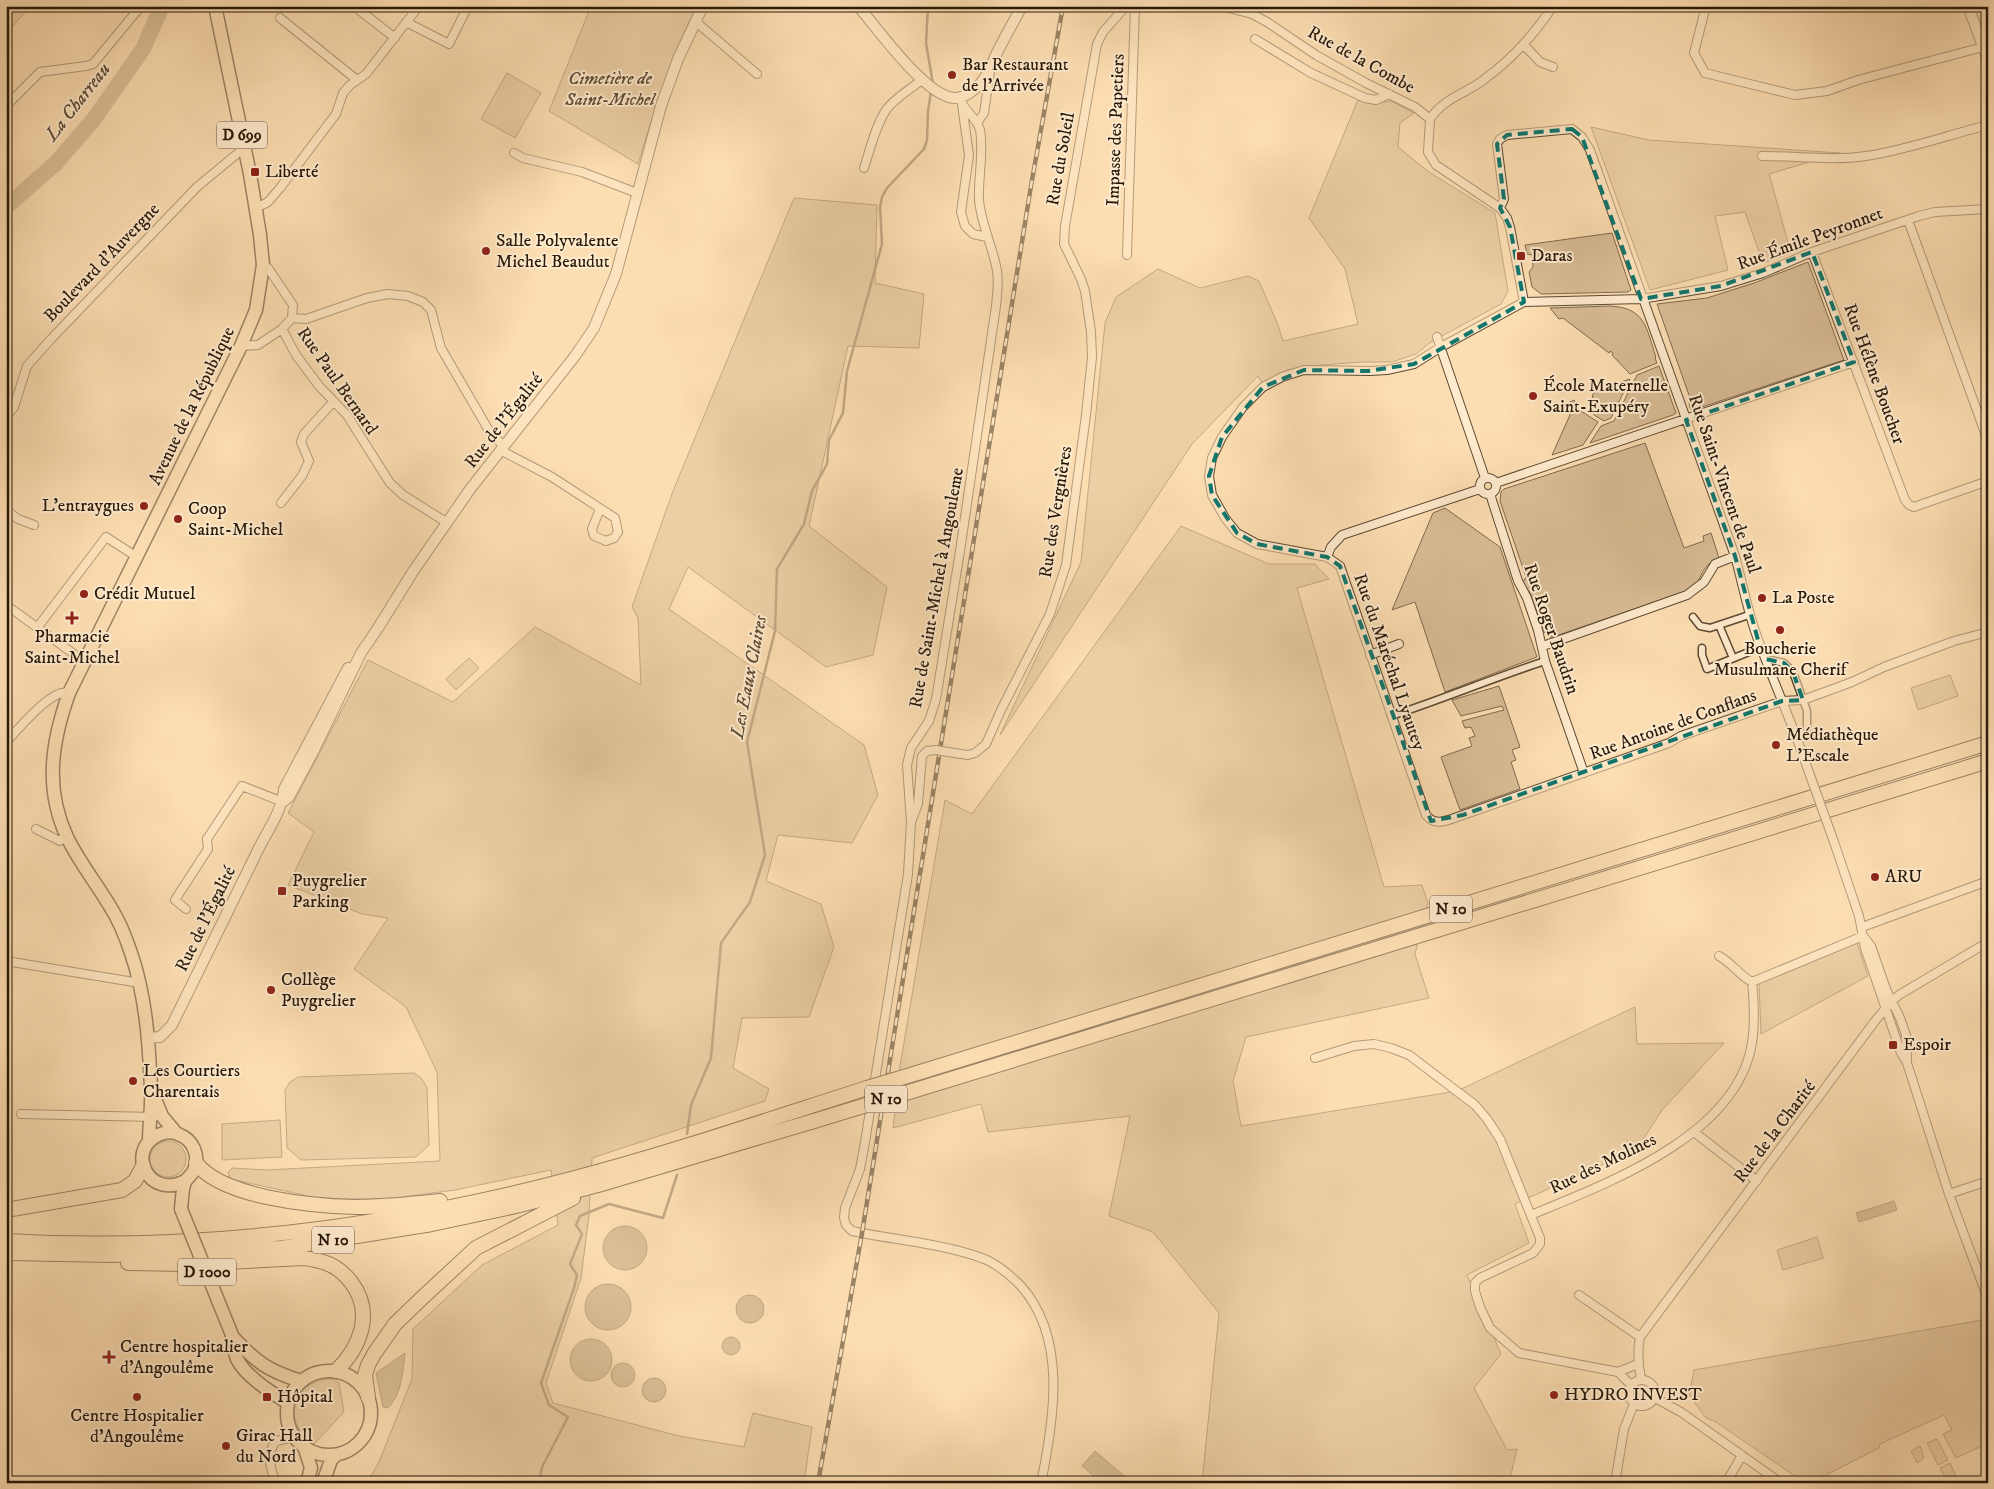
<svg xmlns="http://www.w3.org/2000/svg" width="1994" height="1489" font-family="'IM FELL DW Pica',serif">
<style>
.green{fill:#d9bc95;stroke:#806a4f}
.water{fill:#b49b79;stroke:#7c674c}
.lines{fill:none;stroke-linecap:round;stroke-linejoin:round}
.stream{stroke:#7c674c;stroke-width:2.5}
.river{stroke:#b49b79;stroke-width:16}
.pedestrian-casing{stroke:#5c4a33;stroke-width:9}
.minor-casing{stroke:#5c4a33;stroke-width:10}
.tertiary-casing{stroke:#5c4a33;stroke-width:12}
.primary-casing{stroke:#271809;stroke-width:15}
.trunk-casing{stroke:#271809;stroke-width:16}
.pedestrian{stroke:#feeacd;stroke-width:6}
.minor{stroke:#feeacd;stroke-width:8}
.tertiary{stroke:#feeacd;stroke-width:10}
.primary{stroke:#fddeb2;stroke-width:12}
.trunk{stroke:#fddeb2;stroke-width:14}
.rail-casing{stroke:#271809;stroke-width:4.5}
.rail{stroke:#feeacd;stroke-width:2.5;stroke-dasharray:8;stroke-linecap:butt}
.minor-bridge-casing{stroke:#5c4a33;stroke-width:10;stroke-linecap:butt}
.primary-bridge-casing{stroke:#271809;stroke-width:15;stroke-linecap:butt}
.trunk-bridge-casing{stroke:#271809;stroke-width:16;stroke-linecap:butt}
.minor-bridge{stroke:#feeacd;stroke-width:8}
.primary-bridge{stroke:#fddeb2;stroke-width:12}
.trunk-bridge{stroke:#fddeb2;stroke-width:14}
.marked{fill:none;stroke:#0f766e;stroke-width:4;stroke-dasharray:10 6;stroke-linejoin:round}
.poi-dot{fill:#8f2418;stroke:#feeacd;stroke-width:2}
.labels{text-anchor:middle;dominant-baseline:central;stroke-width:4;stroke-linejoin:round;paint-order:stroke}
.shield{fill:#feeacd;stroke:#685744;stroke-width:1}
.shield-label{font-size:16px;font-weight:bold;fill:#271809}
.street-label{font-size:18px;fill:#271809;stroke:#feeacd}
.poi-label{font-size:18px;fill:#271809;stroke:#feeacd;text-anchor:start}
.park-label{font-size:18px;font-style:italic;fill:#5c4933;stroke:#feeacd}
.water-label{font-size:19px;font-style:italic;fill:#5f4c36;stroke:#feeacd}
</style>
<rect width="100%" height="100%" fill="#fddeb2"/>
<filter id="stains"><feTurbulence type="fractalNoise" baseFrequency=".004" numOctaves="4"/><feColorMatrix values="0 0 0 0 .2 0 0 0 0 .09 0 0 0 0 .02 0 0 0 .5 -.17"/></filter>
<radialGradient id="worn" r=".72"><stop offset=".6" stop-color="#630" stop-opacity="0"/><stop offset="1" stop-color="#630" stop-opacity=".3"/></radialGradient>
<!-- green -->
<path class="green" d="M6,6h25l-25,27z
M591,6h106c-26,51 -43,104 -59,158l-89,-53z
M507,73l34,20 -26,45 -34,-19z
M1358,100l18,3 15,-2 23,12 -14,10 -2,24 31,25 66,41 13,78 -7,13 -70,38 -15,12 -24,8h-30l-53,4 -22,4 -25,13 -4,-7 -66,68 -192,291 81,-173 24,-239 11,-26 42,-28 42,19 48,-12 11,5 19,44 5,16 75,-17 -13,-55 -36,-51z
M1591,127l58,13 191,13 -71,21 22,79 -28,10 -18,-51 -30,4 13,54 -78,20z
M794,198l83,7 -2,78 49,11 -5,54 -71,-2 -39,180 78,61 -14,68 -47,12 -138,-100 -19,42 195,136 14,50 -26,48 -74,-8 -12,46 55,23 13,43 -25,70 -67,1 -9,50 36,21 -4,12 -173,57 -3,57 -8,63 -35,105 7,20 126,33 65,11 9,-34 59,14 -8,56h-437l12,-21 33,-83 1,-50 69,-64 76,-40 -7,-55 -96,20 -68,9h-65l-92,-20 -2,-7 4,-4 34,2 174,-9 -3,-89 -31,-65 -52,-38 34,-51 -26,-4 -74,-29 26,-53 -26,-19 80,-153 85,42 82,-75 106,58 -3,-67 -6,-11 41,-116z
M1612,233l19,57 -3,2 -87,2 -9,-7 -3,-15 4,-5 -1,-12 -5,-1 -2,-9z
M1808,262l36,98 -151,50 -3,-2 -1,-5 1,-5 -33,-94 50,-6 47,-15z
M1610,306c36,2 36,22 46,51l-1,1 2,5 -27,11 -18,-19 1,-2 -3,-2 -1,2 -46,-35 -4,1 -9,-11z
M1659,366l17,47 -3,2 -83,28 11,-17 13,-5 23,-46z
M1630,379l-19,39 -7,3 -10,-6 -3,-10 2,-11 5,-4z
M1574,400l4,12 3,-1 17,11 -15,23 -31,10 18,-40 -4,-11z
M1645,443l39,105 20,-7 -1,-5 8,-3 8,25c-20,8 -15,22 -30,32l-136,47h-4l-5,-5 -13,-37 -8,-13 3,-5 -26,-76 1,-9 3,-3z
M1445,508l55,39 37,110 -92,35 -30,-90 -23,8 41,-97z
M1181,526l88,38h46l14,15 -32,9 87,299 38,-2 6,18 -13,51 14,44 -183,39 -13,44 8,45 216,-35 178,-84 2,37 87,-1 -62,67 -25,39 -122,55 14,39 -62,32 34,79 -27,34 33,62 10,-1 -8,34h-307l17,-170 -66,-81 -44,-16 21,-100 -142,16 -7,-28 -88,24 7,-62 45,-266 27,14z
M469,658l10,10 -23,22 -10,-11z
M1950,675l8,21 -40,14 -7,-22z
M1499,686l21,61 -8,3 4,10 -5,2 9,27 -60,21 -19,-53 31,-11 -3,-8 6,-2 -4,-9 -6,1 -3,-7 42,-11 -2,-4 -41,10 -9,-16z
M1857,943l11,33 -107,58 -2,-51z
M414,1073l7,5 6,9 2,58 -13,12 -115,3 -14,-12 -2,-58 5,-8 8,-5z
M280,1120l2,37 -60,3v-36z
M150 1159a18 18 0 1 1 36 0a18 18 0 1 1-36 0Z
M1817,1237l6,21 -40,12 -6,-20z
M1988,1319v124l-32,15 -13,-24 9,-4 -8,-15 -64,29 -1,4 -69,35h-5l-89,-61 -10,-4 -17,-23 5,-25z
M329,1379h5l5,4 5,29 -30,32c-33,-22 -24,-61 15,-65z
M1937,1439l11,21 -10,5 -11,-22z
M1920,1446l4,12 -7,5 -6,-12z
M1950,1463l9,20h-11l-8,-15z"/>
<!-- water -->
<path class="water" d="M1894,1201l3,9 -38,12 -3,-9z
M603 1248a22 22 0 1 1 44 0a22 22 0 1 1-44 0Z
M585 1307a23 23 0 1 1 46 0a23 23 0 1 1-46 0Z
M736 1309a14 14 0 1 1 28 0a14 14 0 1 1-28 0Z
M722 1346a9 9 0 1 1 18 0a9 9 0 1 1-18 0Z
M570 1360a21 21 0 1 1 42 0a21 21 0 1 1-42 0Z
M405,1353c-2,19 -3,40 -17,55l-5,-1 -7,-34z
M611 1375a12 12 0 1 1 24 0a12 12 0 1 1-24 0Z
M642 1390a12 12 0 1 1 24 0a12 12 0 1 1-24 0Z
M1095,1451l34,29 -3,3h-24l-20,-17z"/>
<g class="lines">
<!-- stream -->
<path class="stream" d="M928,6l-2,37 7,41
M687,1134l4,-29 20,-47 10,-115 29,-41 15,-47 -18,-113 28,-111 2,-62 27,-45 8,-33 15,-27 2,-24 14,-27 4,-42 35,-127 -2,-37 2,-10 5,-9 37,-39 3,-9 1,-29 3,-19
M539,1483l3,-16 26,-50 -19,-12 -8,-22 33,-95 3,-13 -7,-11 12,-30 -6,-9 4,-9 29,-12 54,14 14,-43"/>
<!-- river -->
<path class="river" d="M6,207l50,-44 38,-44 49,-70 19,-43"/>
<defs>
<path id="pedestrian" d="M1693,617l7,9 10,2 39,-13
M1719,625l14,33
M1702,648v7l5,14 54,-22
M1766,659l18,4 9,9 14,39v17
M1391,716c52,-17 102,-38 154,-55"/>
<path id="minor" d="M354,6l41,32
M1221,6l31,8 15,8 49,33 50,28 49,24 15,12
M1706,6l-12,47 11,20 90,22 32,-4 31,-11 125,-33
M280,18l77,62
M695,21l62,53
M406,22l43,22 19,-38
M1255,39l56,34 54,25 11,2 13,-6
M1524,45l16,17 13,5
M960,98c3,13 17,19 20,32 4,23 -2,47 -1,70 2,24 14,47 18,71 2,12 0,23 -1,35l-36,245 -24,148 -7,22 -18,27 -4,17 4,57 -3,52 -43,268 -5,27 -15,39 -1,10 2,7 6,6c42,9 96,13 135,29 12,6 23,15 33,25 48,52 34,135 21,198
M962,105l7,50 -8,57 4,14 8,8 14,3
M6,106l34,-34 46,-6 7,-2 48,-58
M1430,119l-2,33 8,13 64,43 7,10 3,9 14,75
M1430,119c14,-21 33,-24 52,-38 28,-20 52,-46 71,-75
M977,123l7,-10 6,-41
M514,153l9,5 59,14 55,21
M1762,156c34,0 70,5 104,0 41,-6 82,-21 122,-31
M864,168c6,-18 11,-41 22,-58 9,-12 24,-21 36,-30
M256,208l12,-6 12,-14 56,-74 7,-21 7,-8 16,-11 53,-68
M1500,208l4,-9 -7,-55 3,-5 7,-4 65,-6 10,8 8,13 145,406c8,29 13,58 24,86 15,41 33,81 47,122
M1988,209l-53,3 -16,4 -107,36 -49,21 -42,13 -80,13 -117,3 -83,45 -27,17 -27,6 -17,1 -66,-1 -22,7 -19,10 -20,20 -21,30 -10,21 -3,18 3,19 13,23 12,15 20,11 70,13 13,9 86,249c10,13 24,4 37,0l206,-72 12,-7 101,-35 21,-1 49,-18 32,-15 70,-26 34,-9
M1908,220l80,221
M1812,252l93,248 4,5 5,2 74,-26
M1127,255l8,-249
M263,265l5,3 25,37 -1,13 -10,11 14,26 23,31 28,29 43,68 13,12 43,27
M292,318l14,1 61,-21 21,-4 20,2 15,6 8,8 10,38 47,81 16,18
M1437,337l48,141
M241,346l17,-1 24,-16
M6,417l8,-10 13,-41 25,-28 145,-151 41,-34 7,-2
M500,450l52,27 63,41 3,14 -4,6 -8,3 -12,-5 -2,-7 8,-20
M1480 486a8 8 0 1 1 16 0a8 8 0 1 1-16 0Z
M1496,483l358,-121
M1490,494l28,87 9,17 11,32 7,31 39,112
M281,503l21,-27 7,-15 -8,-19 3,-8 29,-32
M6,510l12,9 16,6
M1327,557l4,-10 11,-12 138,-46
M6,605l79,57
M37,628l69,-91 31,20
M1543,646l144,-51 17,-13 11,-18 20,-8
M1370,655l29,-11
M6,742c12,-12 46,-55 63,-49
M954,753l14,2 7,-2 11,-9 15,-34 49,-96 16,-49 20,-150 6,-58 -1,-25 -6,-41 -4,-12 -17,-35 1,-18 32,-182 6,-12 23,-26
M911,822l7,-18 4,-48 5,-5 9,-1
M36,829l24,12 7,-5
M1834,842l25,74 6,32 36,105 6,10 42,131 39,105
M186,909l-11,-9 33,-51 -1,-10 35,-53 41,16
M1862,927l126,-46
M1864,937l7,9 15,43 14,29 6,17 1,26
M1719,956c13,7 20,19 33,26
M6,961l134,22
M1752,982l111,-46
M1315,1058l39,-12 20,-2 17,4 18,7 66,50 12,14 13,20 40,99v6l-7,9 -53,25 -5,5v8l5,16 10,21 29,25 99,19 13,13
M21,1114l133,3
M1694,1132l63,49
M1949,1194l39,-13
M1531,1215c77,-32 206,-79 221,-172 3,-20 2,-41 0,-61
M1579,1295l61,42
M1618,1372l20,-8
M1641,1379c-3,-15 -4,-27 -1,-42l235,-316 17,-20 7,-6 89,-53
M1629 1393a13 13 0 1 1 26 0a13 13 0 1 1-26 0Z
M1655,1398l26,14 100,71
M276,1483c-6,-15 -10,-29 0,-42l18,-4
M1615,1483l9,-54 10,-25
M1726,1483l16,-28"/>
<path id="tertiary" d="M858,6c20,23 67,90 96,92 9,1 19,-7 26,-14 7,-8 11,-17 15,-27 8,-17 18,-34 27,-51
M1968,6l20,54
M283,802l6,-5 23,-43 49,-101 17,-25 36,-58 57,-82 104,-132 19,-28 22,-54 45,-168 17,-47 25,-53
M148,1038l12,-1 12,-12 88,-179c10,-19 22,-36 24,-57l64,-121"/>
<path id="primary" d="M153,1094l9,22 14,17
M149,1142c0,-18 3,-36 2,-53 -2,-45 -5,-93 -20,-136 -5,-15 -11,-31 -20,-45 -14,-24 -32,-46 -44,-71 -23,-49 -15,-96 2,-144l172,-347 15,-36 7,-45 -3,-30 -10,-61 -35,-168
M181,1209c1,-8 1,-20 4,-27 2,-4 7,-7 9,-12 6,-14 -1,-30 -14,-35 -7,-4 -15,-3 -22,0 -33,16 -9,65 27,46
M232,1335c2,8 2,17 5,24 8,17 35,34 51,44
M233,1337c23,25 35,34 68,44
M287 1413a42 42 0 1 1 84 0a42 42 0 1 1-84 0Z
M305,1449l6,19 -4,15
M323,1483l8,-23 5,-5"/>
<path id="trunk" d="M914,1074l1074,-331
M958,1077l1030,-316
M196,1163c27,35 117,43 160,44 28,0 56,-3 84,-6
M6,1210l116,-20 13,-9 8,-15
M6,1241c192,11 384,-14 569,-63 98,-26 195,-59 292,-90
M6,1253l106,2 170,-7 150,-24 84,-18 82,-21 216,-64
M128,1263l59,1 117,-6c6,1 13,2 19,4 11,3 21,11 28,20 23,30 10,65 -15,89
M368,1397l-3,-22 3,-10 6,-11 21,-30 27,-26 54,-50 97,-50"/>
</defs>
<!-- pedestrian casing -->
<use href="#pedestrian" class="pedestrian-casing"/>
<!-- minor casing -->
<use href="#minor" class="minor-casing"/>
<!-- tertiary casing -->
<use href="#tertiary" class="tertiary-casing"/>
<!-- primary casing -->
<use href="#primary" class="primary-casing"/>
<!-- trunk casing -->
<use href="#trunk" class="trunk-casing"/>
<!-- pedestrian -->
<use href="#pedestrian" class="pedestrian"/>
<!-- minor -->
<use href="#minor" class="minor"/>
<!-- tertiary -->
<use href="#tertiary" class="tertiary"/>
<!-- primary -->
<use href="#primary" class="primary"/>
<!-- trunk -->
<use href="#trunk" class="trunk"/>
<defs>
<path id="rail" d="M818,1483l44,-250 169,-1047 32,-180"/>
</defs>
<!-- rail casing -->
<use href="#rail" class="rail-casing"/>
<!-- rail -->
<use href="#rail" class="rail"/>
<defs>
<path id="minor-bridge" d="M936,750l18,3
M1806,764l28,78"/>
<path id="primary-bridge" d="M181,1209l51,126"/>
<path id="trunk-bridge" d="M867,1088l47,-14
M814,1121l144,-44"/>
</defs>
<!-- minor-bridge casing -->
<use href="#minor-bridge" class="minor-bridge-casing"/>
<!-- primary-bridge casing -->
<use href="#primary-bridge" class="primary-bridge-casing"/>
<!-- trunk-bridge casing -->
<use href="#trunk-bridge" class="trunk-bridge-casing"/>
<!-- minor-bridge -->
<use href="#minor-bridge" class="minor-bridge"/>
<!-- primary-bridge -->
<use href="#primary-bridge" class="primary-bridge"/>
<!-- trunk-bridge -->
<use href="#trunk-bridge" class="trunk-bridge"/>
</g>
<!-- marked area -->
<path d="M0 0H1994V1489H0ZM1572,129l10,8 59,162 80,-13 91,-34 42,110 -168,58 49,136 23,84 8,19 18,4 9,9 10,28 -21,1 -319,114 -32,6 -91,-255 -13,-9 -70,-13 -20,-11 -25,-38 -3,-19 13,-39 41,-50 41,-17 64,1 46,-7 110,-62 -14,-75 -10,-19 4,-9 -7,-55 10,-9z" fill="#fddeb2" fill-opacity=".55" fill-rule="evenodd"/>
<path class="marked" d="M1572,129l10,8 59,162 80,-13 91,-34 42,110 -168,58 49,136 23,84 8,19 18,4 9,9 10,28 -21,1 -319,114 -32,6 -91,-255 -13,-9 -70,-13 -20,-11 -25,-38 -3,-19 13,-39 41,-50 41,-17 64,1 46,-7 110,-62 -14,-75 -10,-19 4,-9 -7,-55 10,-9z"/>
<!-- markers -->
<g class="poi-dot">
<circle cx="952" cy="75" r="5"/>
<rect x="250" y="167" width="10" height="10" rx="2.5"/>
<circle cx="486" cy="251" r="5"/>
<rect x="1516" y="251" width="10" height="10" rx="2.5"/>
<circle cx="1533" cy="396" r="5"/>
<circle cx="144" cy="506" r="5"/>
<circle cx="178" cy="519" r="5"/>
<circle cx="84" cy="594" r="5"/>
<circle cx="1762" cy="598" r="5"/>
<path d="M69.5 610.5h5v5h5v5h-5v5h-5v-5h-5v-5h5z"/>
<circle cx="1780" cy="630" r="5"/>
<circle cx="1776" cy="745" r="5"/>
<circle cx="1875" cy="877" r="5"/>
<rect x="277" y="886" width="10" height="10" rx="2.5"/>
<circle cx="271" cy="990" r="5"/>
<rect x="1888" y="1040" width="10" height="10" rx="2.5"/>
<circle cx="133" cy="1081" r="5"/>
<path d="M106.5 1349.5h5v5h5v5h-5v5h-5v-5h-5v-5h5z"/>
<circle cx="1554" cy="1395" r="5"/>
<circle cx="137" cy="1397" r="5"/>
<rect x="262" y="1392" width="10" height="10" rx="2.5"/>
<circle cx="226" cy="1446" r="5"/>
</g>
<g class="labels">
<!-- shield labels -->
<g class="shield">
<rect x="217" y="121.5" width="50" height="27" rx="4"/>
<rect x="1430" y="895.5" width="42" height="27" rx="4"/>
<rect x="865" y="1085.5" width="42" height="27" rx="4"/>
<rect x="312" y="1226.5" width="42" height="27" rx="4"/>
<rect x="178" y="1258.5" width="58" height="27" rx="4"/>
</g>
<g class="shield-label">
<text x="242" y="135">D 699</text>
<text x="1451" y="909">N 10</text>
<text x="886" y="1099">N 10</text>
<text x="333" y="1240">N 10</text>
<text x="207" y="1272">D 1000</text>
</g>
<!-- street labels -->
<g class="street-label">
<text transform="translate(1361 60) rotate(29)">Rue de la Combe</text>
<text transform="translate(1116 130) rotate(-88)">Impasse des Papetiers</text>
<text transform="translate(1061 159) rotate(-80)">Rue du Soleil</text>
<text transform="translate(1810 239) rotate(-20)">Rue Émile Peyronnet</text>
<text transform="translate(102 263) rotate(-46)">Boulevard d'Auvergne</text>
<text transform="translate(1874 374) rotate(70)">Rue Hélène Boucher</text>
<text transform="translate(337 381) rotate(55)">Rue Paul Bernard</text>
<text transform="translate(192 406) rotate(-64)">Avenue de la République</text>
<text transform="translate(504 421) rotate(-52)">Rue de l'Égalité</text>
<text transform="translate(1724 484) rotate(71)">Rue Saint-Vincent de Paul</text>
<text transform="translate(1056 512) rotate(-81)">Rue des Vergnières</text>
<text transform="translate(937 588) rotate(-80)">Rue de Saint-Michel à Angouleme</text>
<text transform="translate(1551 629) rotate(71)">Rue Roger Baudrin</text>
<text transform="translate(1389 662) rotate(71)">Rue du Maréchal Lyautey</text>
<text transform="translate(1673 725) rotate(-20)">Rue Antoine de Conflans</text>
<text transform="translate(206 919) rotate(-64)">Rue de l'Égalité</text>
<text transform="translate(1775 1132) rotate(-53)">Rue de la Charité</text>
<text transform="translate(1603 1164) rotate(-26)">Rue des Molines</text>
</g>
<!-- poi labels -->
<g class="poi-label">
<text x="962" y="65">Bar Restaurant<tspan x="962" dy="21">de l'Arrivée</tspan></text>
<text x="265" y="172">Liberté</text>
<text x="496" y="241">Salle Polyvalente<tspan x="496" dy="21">Michel Beaudut</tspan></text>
<text x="1531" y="256">Daras</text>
<text x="1543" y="386">École Maternelle<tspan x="1543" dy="21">Saint-Exupéry</tspan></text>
<text x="134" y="506" text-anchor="end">L'entraygues</text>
<text x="188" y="509">Coop<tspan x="188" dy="21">Saint-Michel</tspan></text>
<text x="94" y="594">Crédit Mutuel</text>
<text x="1772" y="598">La Poste</text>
<text x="72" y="637" text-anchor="middle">Pharmacie<tspan x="72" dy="21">Saint-Michel</tspan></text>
<text x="1780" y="649" text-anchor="middle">Boucherie<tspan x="1780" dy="21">Musulmane Cherif</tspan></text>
<text x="1786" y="735">Médiathèque<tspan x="1786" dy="21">L'Escale</tspan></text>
<text x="1885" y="877">ARU</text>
<text x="292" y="881">Puygrelier<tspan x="292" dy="21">Parking</tspan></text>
<text x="281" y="980">Collège<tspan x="281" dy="21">Puygrelier</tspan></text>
<text x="1903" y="1045">Espoir</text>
<text x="143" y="1071">Les Courtiers<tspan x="143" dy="21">Charentais</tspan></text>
<text x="120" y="1347">Centre hospitalier<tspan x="120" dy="21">d'Angoulême</tspan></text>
<text x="1564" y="1395">HYDRO INVEST</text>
<text x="277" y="1397">Hôpital</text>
<text x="137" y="1416" text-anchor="middle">Centre Hospitalier<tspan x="137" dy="21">d'Angoulême</tspan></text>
<text x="236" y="1436">Girac Hall<tspan x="236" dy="21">du Nord</tspan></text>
</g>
<!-- park labels -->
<g class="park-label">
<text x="610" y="79">Cimetière de<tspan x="610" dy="21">Saint-Michel</tspan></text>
</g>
<!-- water labels -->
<g class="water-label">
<text transform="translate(78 102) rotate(-52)">La Charreau</text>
<text transform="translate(749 677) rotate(-79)">Les Eaux Claires</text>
</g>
</g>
<!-- margin -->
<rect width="1994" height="1489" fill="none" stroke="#fddeb2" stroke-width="25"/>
<rect x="8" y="8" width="1979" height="1474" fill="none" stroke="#271809" stroke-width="2.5"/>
<rect x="12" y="12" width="1969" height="1464" fill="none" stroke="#271809"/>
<rect width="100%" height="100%" filter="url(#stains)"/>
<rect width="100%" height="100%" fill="url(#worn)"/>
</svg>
